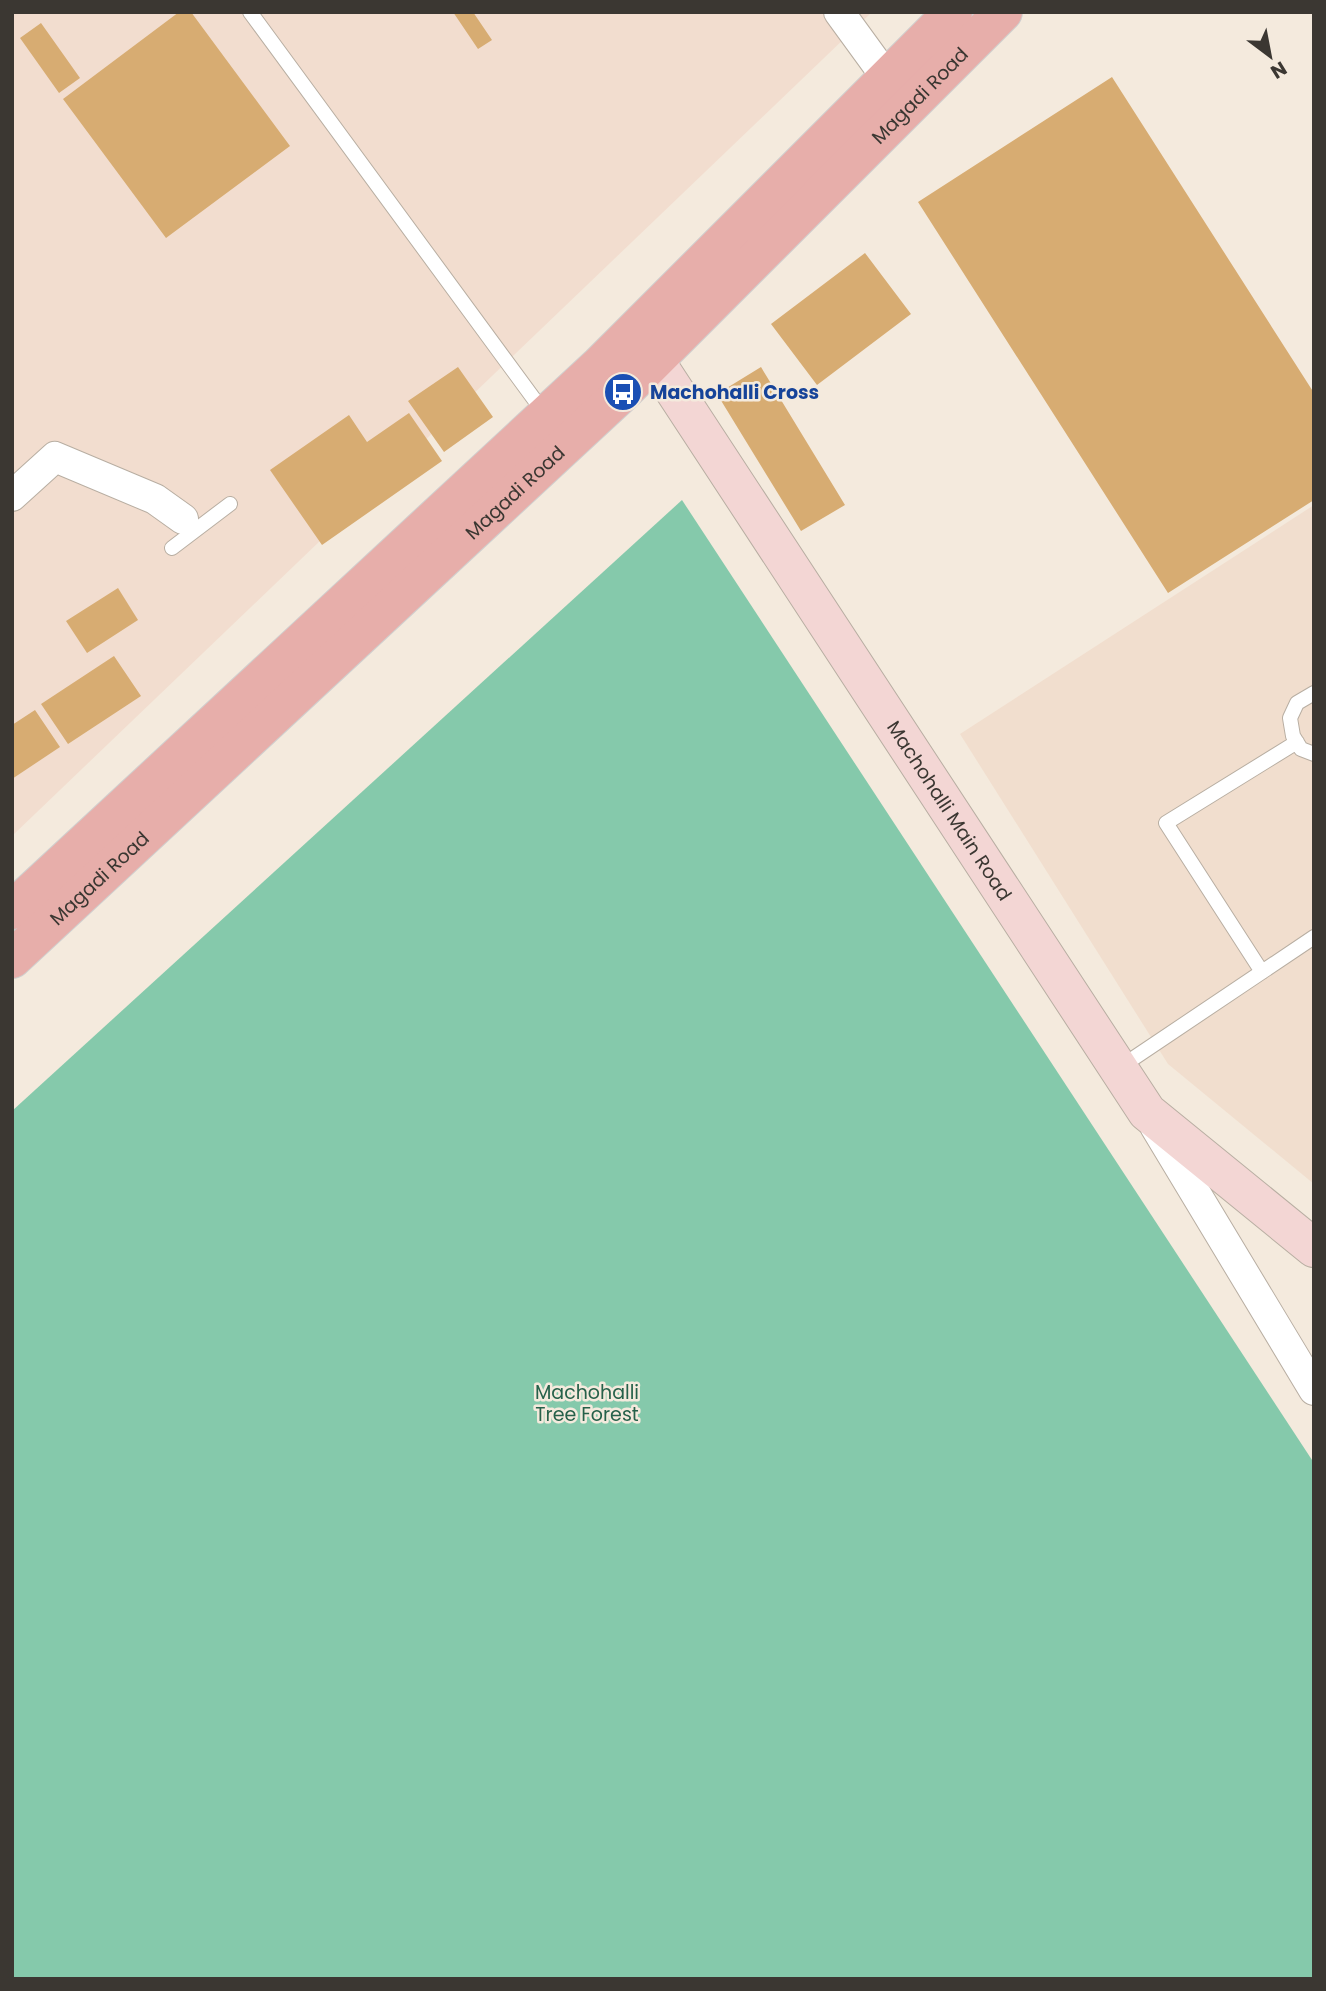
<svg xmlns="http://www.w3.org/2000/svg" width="1326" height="1991" font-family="Poppins,sans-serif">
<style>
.industrial{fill:#f2ddcf}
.education{fill:#f1dece}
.green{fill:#85c9ab}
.building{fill:#d7ac72}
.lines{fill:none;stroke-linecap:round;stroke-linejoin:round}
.lane-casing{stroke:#b8aea2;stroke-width:16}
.street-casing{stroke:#b8aea2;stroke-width:32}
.secondary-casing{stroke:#b8aea2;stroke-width:40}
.primary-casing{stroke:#d0cfce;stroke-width:40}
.lane{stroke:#fff;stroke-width:14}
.street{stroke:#fff;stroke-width:30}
.secondary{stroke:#f3d6d4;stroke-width:38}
.primary{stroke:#e7aeaa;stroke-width:38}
.labels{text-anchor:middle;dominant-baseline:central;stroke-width:5;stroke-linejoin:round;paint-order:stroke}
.street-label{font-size:19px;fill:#3b3732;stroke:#f4eadd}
.transit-label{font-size:19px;font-weight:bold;fill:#164399;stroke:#f4eadd;text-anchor:start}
.park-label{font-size:19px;fill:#26614a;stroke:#f4eadd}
</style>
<rect width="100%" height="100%" fill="#f4eadd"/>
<!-- industrial -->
<path class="industrial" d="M12,12h860l-860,824z"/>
<!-- education -->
<path class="education" d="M1314,505v679l-146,-120 -208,-330z"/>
<!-- green -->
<path class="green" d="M682,500l632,963v516h-1302v-868z"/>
<!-- building -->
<path class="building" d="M179,12h12l99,134 -124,92 -103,-139z
M453,12h20l19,28 -14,9z
M41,23l39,55 -21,15 -39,-55z
M1112,77l202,316v107l-146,93 -250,-391z
M865,253l46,61 -94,71 -46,-61z
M458,367l35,50 -49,35 -36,-51z
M761,367l84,138 -44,26 -84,-137z
M409,413l33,48 -120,84 -52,-75 79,-55 18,27z
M118,588l20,32 -51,33 -21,-32z
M114,656l27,40 -73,48 -27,-40z
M35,710l25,37 -48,32v-54z"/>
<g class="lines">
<defs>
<path id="lane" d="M250,12l295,402
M172,548l58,-44
M1314,693l-17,10 -7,15 3,18 8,13 13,5
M1262,972l-96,-149 131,-81
M1119,1068l195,-131"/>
<path id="street" d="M839,12l48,66
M12,496l43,-39 100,42 28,20
M1155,1126l159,264"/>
<g id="secondary">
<path id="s1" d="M633,337l22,24 492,751 167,136"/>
</g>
<g id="primary">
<path d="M12,910l588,-545 353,-353"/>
<path id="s2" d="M12,959l611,-567 380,-380"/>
</g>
</defs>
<!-- lane casing -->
<use href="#lane" class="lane-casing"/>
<!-- street casing -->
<use href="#street" class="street-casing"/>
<!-- secondary casing -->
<use href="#secondary" class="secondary-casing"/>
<!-- primary casing -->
<use href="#primary" class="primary-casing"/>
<!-- lane -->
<use href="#lane" class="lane"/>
<!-- street -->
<use href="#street" class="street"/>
<!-- secondary -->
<use href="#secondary" class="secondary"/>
<!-- primary -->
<use href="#primary" class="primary"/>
</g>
<!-- icons -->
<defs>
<symbol id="bus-disc" viewBox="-11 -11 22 22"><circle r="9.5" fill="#1a4fb4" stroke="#f4eadd"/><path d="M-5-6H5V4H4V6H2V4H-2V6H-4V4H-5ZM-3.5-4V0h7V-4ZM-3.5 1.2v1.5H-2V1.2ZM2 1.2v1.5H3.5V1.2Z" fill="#fff"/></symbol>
</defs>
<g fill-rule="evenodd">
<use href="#bus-disc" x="601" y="370" width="44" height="44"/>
</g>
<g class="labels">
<!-- street labels -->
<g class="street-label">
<text stroke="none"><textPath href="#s2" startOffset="1253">Magadi Road</textPath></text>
<text stroke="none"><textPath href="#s2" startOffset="686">Magadi Road</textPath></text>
<text stroke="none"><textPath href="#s1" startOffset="570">Machohalli Main Road</textPath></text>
<text stroke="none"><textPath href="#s2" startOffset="119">Magadi Road</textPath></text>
</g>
<!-- transit labels -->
<g class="transit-label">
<text x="650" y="392">Machohalli Cross</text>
</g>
<!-- park labels -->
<g class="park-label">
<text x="587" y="1392">Machohalli<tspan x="587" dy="22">Tree Forest</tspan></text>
</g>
</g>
<!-- border -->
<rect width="1326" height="1991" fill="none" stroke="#3b3732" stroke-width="28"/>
<!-- north arrow -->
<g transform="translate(1270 56) rotate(148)" stroke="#f4eadd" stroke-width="5" paint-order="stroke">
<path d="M0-5L12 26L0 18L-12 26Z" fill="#3b3732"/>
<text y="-10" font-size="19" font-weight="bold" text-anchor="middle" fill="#3b3732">N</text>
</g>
</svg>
